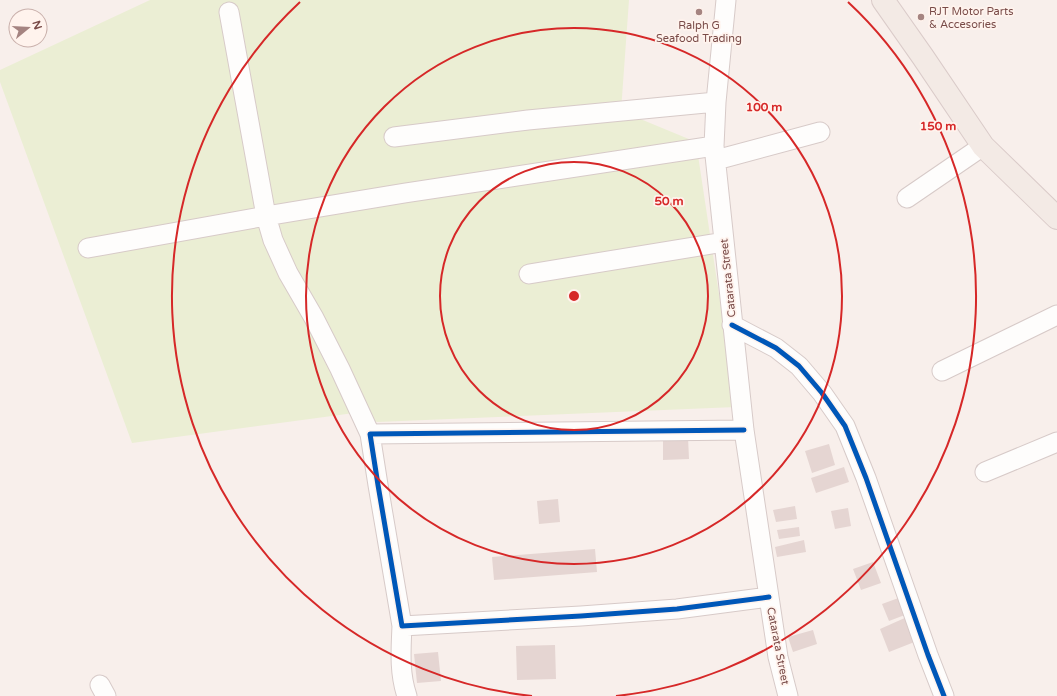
<svg xmlns="http://www.w3.org/2000/svg" width="1057" height="696" font-family="'Varela Round',sans-serif">
<style>
.green{fill:#ebeed4}
.building{fill:#e5d5d2}
.lines{fill:none;stroke-linecap:round;stroke-linejoin:round}
.minor-casing{stroke:#d7cac8;stroke-width:21}
.major-casing{stroke:#dacbc9;stroke-width:24}
.minor{stroke:#fefdfc;stroke-width:19}
.major{stroke:#f3eae5;stroke-width:22}
.cycleway-casing{stroke:#fff3ed;stroke-width:8}
.cycleway{stroke:#0057b8;stroke-width:5}
.ring{fill:none;stroke:#d62828;stroke-width:2}
.poi-dot{fill:#a58481;stroke:#fff3ed;stroke-width:1.5}
.labels{text-anchor:middle;dominant-baseline:central;stroke-width:3.5;stroke-linejoin:round;paint-order:stroke}
.poi-label{font-size:11px;fill:#794b48;stroke:#fff3ed;text-anchor:start}
.street-label{font-size:11px;fill:#794b48;stroke:#fff3ed}
.centre{fill:#d62828;stroke:#fff3ed;stroke-width:2}
.ring-label{font-size:12px;text-anchor:middle;font-weight:bold;fill:#d62828;stroke:#fff3ed;stroke-width:3.5;stroke-linejoin:round;paint-order:stroke}
</style>
<rect width="100%" height="100%" fill="#f8efeb"/>
<!-- green -->
<path class="green" d="M150,0h479l-8,111 75,31 40,265 -359,15 -23,-9 -222,30 -132,-361v-12z"/>
<!-- building -->
<path class="building" d="M663,437h25l1,22 -26,1z
M829,444l6,21 -23,8 -7,-22z
M844,467l5,15 -33,11 -5,-15z
M558,499l2,23 -21,2 -2,-23z
M795,506l2,13 -21,3 -3,-12z
M848,508l3,18 -16,3 -4,-18z
M799,527l1,9 -21,3 -2,-9z
M804,540l2,12 -29,5 -2,-10z
M595,549l2,23 -103,8 -2,-23z
M873,562l8,21 -20,7 -8,-21z
M904,596l6,17 -21,8 -7,-17z
M907,617l10,24 -28,11 -9,-23z
M813,630l4,14 -24,8 -5,-15z
M555,645l1,34 -39,1 -1,-34z
M438,652l3,29 -24,2 -3,-29z"/>
<g class="lines">
<defs>
<path id="minor" d="M726,0l-10,102 -2,44 30,284 34,227 10,39
M229,12l37,204 7,24 15,33 26,45 26,51 30,65 8,51 24,141 179,-10 96,-7 92,-12
M394,137l134,-17 188,-18
M716,160l104,-28
M907,198l76,-52
M88,248l178,-32 139,-23 309,-47
M529,274l195,-32
M732,325l44,23 23,18 23,27 23,33 21,52 62,177 16,41
M942,371l115,-56
M370,434l374,-4
M985,472l72,-30
M402,626c-1,23 -3,47 5,70
M100,685l6,11"/>
<path id="major" d="M883,0l40,57 60,89 74,72"/>
</defs>
<!-- minor casing -->
<use href="#minor" class="minor-casing"/>
<!-- major casing -->
<use href="#major" class="major-casing"/>
<!-- minor -->
<use href="#minor" class="minor"/>
<!-- major -->
<use href="#major" class="major"/>
<defs>
<path id="cycleway" d="M732,325l44,23 23,18 23,27 23,33 21,52 62,177 16,41
M744,430l-374,4 8,51 24,141 179,-10 96,-7 92,-12"/>
</defs>
<!-- cycleway casing -->
<use href="#cycleway" class="cycleway-casing"/>
<!-- cycleway -->
<use href="#cycleway" class="cycleway"/>
</g>
<!-- distance rings -->
<g class="ring">
<circle cx="574" cy="296" r="134"/>
<circle cx="574" cy="296" r="268"/>
<path d="M532 696A402 402 0 0 1 300 2M848 2A402 402 0 0 1 616 696"/>
</g>
<!-- markers -->
<g class="poi-dot">
<circle cx="699" cy="12" r="4"/>
<circle cx="921" cy="17" r="4"/>
</g>
<g class="labels">
<!-- poi labels -->
<g class="poi-label">
<text x="929" y="11">RJT Motor Parts<tspan x="929" dy="13">&amp; Accesories</tspan></text>
<text x="699" y="25" text-anchor="middle">Ralph G<tspan x="699" dy="13">Seafood Trading</tspan></text>
</g>
<!-- street labels -->
<g class="street-label">
<text transform="translate(728 278) rotate(-96)">Catarata Street</text>
<text transform="translate(778 646) rotate(79)">Catarata Street</text>
</g>
</g>
<circle cx="574" cy="296" r="6" class="centre"/>
<g class="ring-label">
<text x="764" y="111">100 m</text>
<text x="938" y="130">150 m</text>
<text x="669" y="205">50 m</text>
</g>
<!-- north arrow -->
<g transform="translate(28 28) rotate(72)"><circle r="19" fill="#fff3ed" stroke="#c9b0ab"/>
<path d="M0-3L7 15L0 10L-7 15Z" fill="#a58481"/>
<text y="-6" font-size="11" font-weight="bold" text-anchor="middle" fill="#794b48">N</text>
</g>
</svg>
